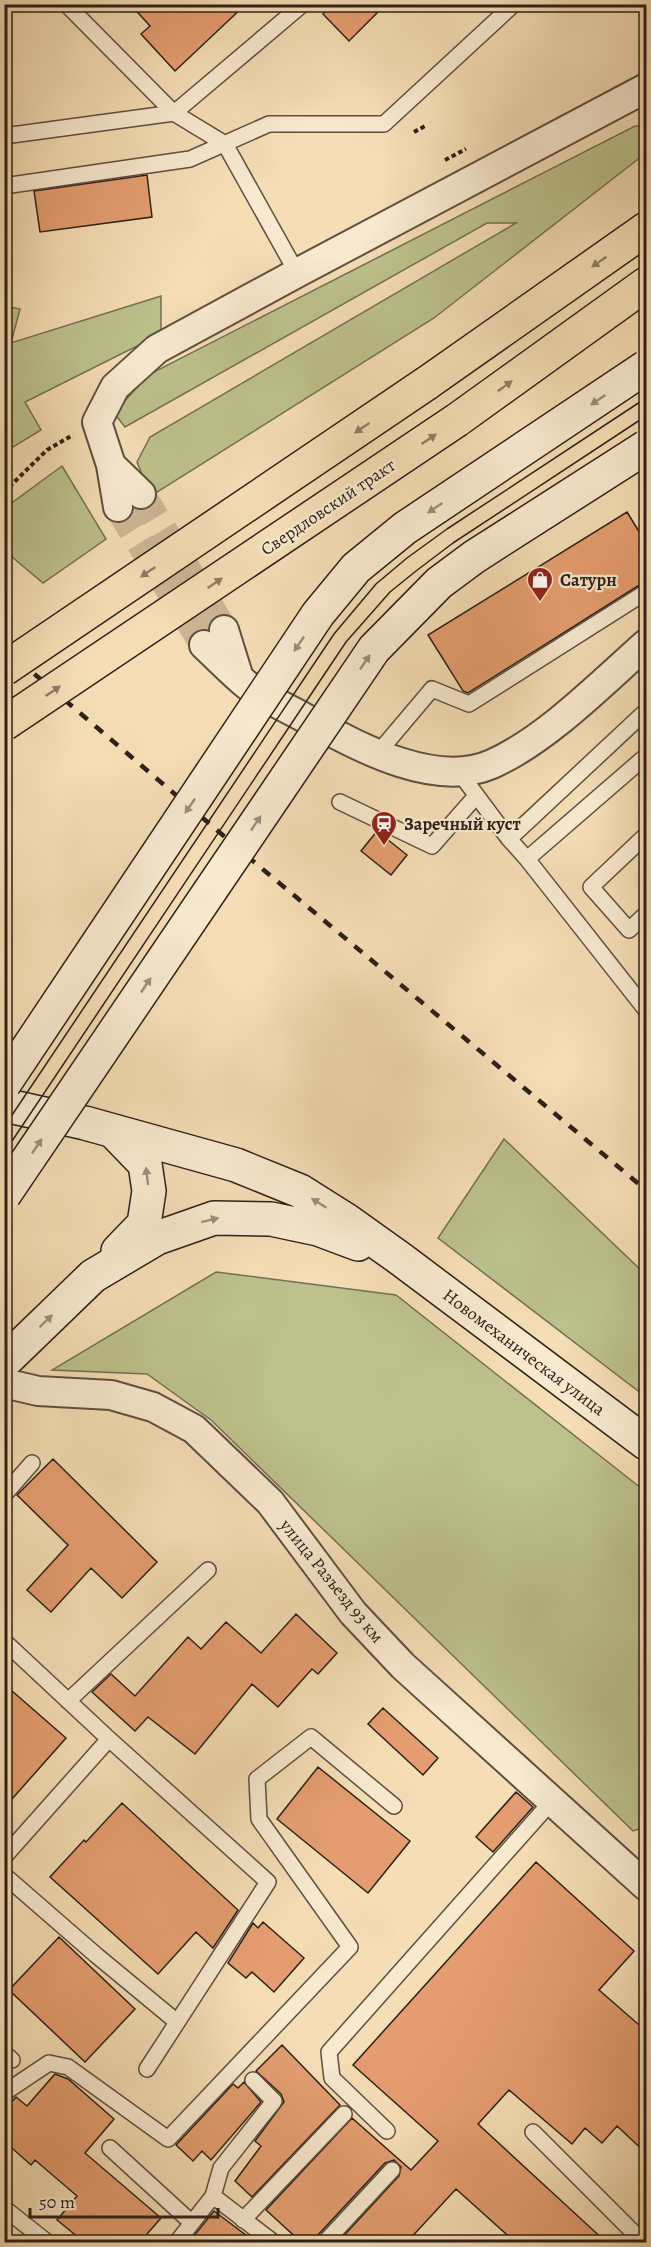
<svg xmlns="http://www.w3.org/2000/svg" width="651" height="2247" font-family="Alegreya,serif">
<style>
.green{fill:#bcc18d;stroke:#747052;stroke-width:1.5}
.building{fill:#e49d70;stroke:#2c2018;stroke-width:1.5}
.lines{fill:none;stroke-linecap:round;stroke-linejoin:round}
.minor-tunnel{stroke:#cdb796;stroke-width:28;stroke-dasharray:28 14;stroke-linecap:butt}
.service-casing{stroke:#5e4f3f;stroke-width:18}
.minor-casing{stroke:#5e4f3f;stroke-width:32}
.secondary-casing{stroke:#2c2018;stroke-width:36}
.primary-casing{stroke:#2c2018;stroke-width:36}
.path{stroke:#2c2018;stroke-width:4;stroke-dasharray:4.5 3;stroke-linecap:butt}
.service{stroke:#f8e9cf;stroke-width:15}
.minor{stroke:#f8e9cf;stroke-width:28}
.secondary{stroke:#f8e9cf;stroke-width:33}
.primary{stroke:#f5ddb5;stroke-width:33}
.tram{stroke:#2c2018;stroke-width:1.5}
.rail{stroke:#2c2018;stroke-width:4.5;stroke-dasharray:10 10;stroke-linecap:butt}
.secondary-bridge-casing{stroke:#2c2018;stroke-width:36;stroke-linecap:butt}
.primary-bridge-casing{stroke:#2c2018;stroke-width:36;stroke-linecap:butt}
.secondary-bridge{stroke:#f8e9cf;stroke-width:33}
.primary-bridge{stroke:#f5ddb5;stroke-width:33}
.oneway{fill:#907e66}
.oneway2{fill:#9c8f7d}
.labels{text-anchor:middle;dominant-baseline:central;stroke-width:4.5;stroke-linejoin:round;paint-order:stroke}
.street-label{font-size:18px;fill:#2c2018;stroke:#f8e9cf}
.poi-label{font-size:18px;font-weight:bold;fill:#2c2018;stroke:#f8e9cf;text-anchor:start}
</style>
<rect width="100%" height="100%" fill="#f5ddb5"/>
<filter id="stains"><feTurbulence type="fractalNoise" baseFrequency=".00333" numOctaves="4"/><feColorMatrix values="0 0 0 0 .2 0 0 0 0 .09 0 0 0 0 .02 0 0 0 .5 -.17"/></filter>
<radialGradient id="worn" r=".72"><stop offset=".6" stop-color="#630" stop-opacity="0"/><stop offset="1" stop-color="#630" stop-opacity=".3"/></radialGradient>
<!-- green -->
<path class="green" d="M635,126h11v27l-212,165 -283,178 -14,-34 13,-25 366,-214h-29l-362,204 -11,-14 34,-38z
M161,296v38l-136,68 16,28 -36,22v-146l15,3 -9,34z
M62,466l44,73 -63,44 -38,-32v-43z
M504,1139l142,136v122l-208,-159z
M216,1272l180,23 250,197v335l-13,4 -422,-411 -64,-46 -95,-4z"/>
<!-- building -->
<path class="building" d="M130,4h116l-71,67 -34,-37 9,-8z
M333,4h53l-37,37 -26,-27z
M147,175l5,42 -112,15 -6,-41z
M627,512l19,31v39l-5,2 -173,109 -5,-2 -35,-56z
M377,831l30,24 -16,20 -30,-24z
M53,1459l104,103 -35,36 -31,-30 -40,44 -24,-22 41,-45 -51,-50z
M296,1614l41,39 -19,21 -6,-5 -34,38 -26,-23 -57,70 -47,-37 -13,14 -43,-39 19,-18 24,22 53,-59 13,12 25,-27 35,31z
M4,1684l62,54 -62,70z
M383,1708l55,50 -15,17 -55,-51z
M318,1767l92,74 -42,52 -91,-74z
M516,1792l17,15 -40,45 -17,-15z
M122,1803l116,107 -25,38 -17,-16 -38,42 -108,-97 34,-37 2,2z
M536,1862l98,89 -35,39 47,41v122l-29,-27 -15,17 -17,-15 -13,16 -63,-54 -31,34 128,118h-91l-59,-53 -49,53h-69l61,-66 2,-9 -7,-7 -9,3 -67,72 -2,7h-15l-35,-32 86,-92 59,52 27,-29 -85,-76z
M263,1922l41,36 -30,34 -22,-20 -6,6 -18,-15 25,-40 5,5z
M59,1937l76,72 -50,53 -76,-72z
M282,2045l58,60 -88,92 -17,-16 26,-35 -6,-5 29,-39 -3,-8 -25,-23z
M55,2074l13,5 46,40 -29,34 76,65 -21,24h-56l-27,-22 20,-24 -42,-36 -4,5 -27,-24v-31l12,-13 11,9z
M244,2082l17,20 -50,58 -9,-9 -9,10 -17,-16 57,-61 5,4z
M214,2211l41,31h-66z"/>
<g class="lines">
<!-- minor-tunnel -->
<path class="minor-tunnel" d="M141,494l83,136
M118,507l86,138"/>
<defs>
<path id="service" d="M66,4l108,109 129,-109
M4,136l170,-23 51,31 72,129
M4,186l186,-27 79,-35h115l130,-120
M377,754l55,-65 37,15 177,-112
M459,772l50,67 18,20 119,151
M340,802l92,44 44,-50
M646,835l-55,52 38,43 17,-16
M509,839l137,-128
M527,859l119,-103
M4,1495l28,-32
M4,1641l105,98 159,143 -121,187
M68,1701l140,-131
M4,1857l105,-118
M4,1875l92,80 81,67
M4,2053l8,7
M4,2093l45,-30 19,4 100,72 182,-192 -91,-128 -2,-40 54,-42 83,69
M387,2131l-55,-53 -3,-26 223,-251
M533,2132l110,110
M110,2148l82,75
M213,2196l60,46
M4,2208l43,34
M243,2220l101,-106
M177,2242l36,-46 8,-28 53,-67 -21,-21
M325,2242l67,-72"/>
<path id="minor" d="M111,465l30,29
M118,507l-7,-42 -14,-43 18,-35 42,-38 140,-76 349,-185
M224,630l14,45
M204,645c14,13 28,28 43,40 17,13 38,22 56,32 51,27 130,73 189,47 54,-24 109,-80 154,-120
M4,1383l34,8 73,4 42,12 41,22 76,73 83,111 50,53 243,220"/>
<path id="secondary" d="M4,1105l81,18 151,42 64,26 46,29 56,40 244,183
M114,1132l31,32 4,27 -5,33 -26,27
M4,1362l89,-86 64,-38 57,-20 57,1 47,10 40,15"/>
<path id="primary" d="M427,383l219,-154
M457,420l189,-136"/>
</defs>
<!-- service casing -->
<use href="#service" class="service-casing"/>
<!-- minor casing -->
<use href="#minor" class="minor-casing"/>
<!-- secondary casing -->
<use href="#secondary" class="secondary-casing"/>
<!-- primary casing -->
<use href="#primary" class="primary-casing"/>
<!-- path -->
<path class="path" d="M414,132l13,-7
M445,160l21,-11
M4,492l43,-42 26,-15"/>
<!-- service -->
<use href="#service" class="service"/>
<!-- minor -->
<use href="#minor" class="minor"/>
<!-- secondary -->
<use href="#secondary" class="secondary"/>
<!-- primary -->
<use href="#primary" class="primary"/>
<!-- tram -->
<path class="tram" d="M4,1127l330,-493 42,-50 31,-26 40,-29 199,-131
M4,1153l342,-511 44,-50 26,-21 37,-28 193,-127"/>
<!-- rail -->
<path class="rail" d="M4,648l249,213 393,329"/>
<defs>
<path id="secondary-bridge" d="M4,1084l314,-470 38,-46 49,-40 241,-161
M4,1195l370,-546 65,-66 35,-26 172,-110"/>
<path id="primary-bridge" d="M4,669l423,-286
M4,724l453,-304"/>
</defs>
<!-- secondary-bridge casing -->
<use href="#secondary-bridge" class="secondary-bridge-casing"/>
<!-- primary-bridge casing -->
<use href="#primary-bridge" class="primary-bridge-casing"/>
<!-- secondary-bridge -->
<use href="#secondary-bridge" class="secondary-bridge"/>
<!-- primary-bridge -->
<use href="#primary-bridge" class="primary-bridge"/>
</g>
<!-- one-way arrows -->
<defs><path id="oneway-solid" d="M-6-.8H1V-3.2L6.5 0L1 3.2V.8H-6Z" transform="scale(1.5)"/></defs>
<g class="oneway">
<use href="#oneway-solid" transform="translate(599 262) rotate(145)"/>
<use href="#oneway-solid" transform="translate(505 386) rotate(-36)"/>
<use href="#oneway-solid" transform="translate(362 428) rotate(146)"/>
<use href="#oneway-solid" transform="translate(429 439) rotate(-34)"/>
<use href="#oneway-solid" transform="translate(148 572) rotate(146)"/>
<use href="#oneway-solid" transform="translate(215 583) rotate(-34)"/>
<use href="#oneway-solid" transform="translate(53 691) rotate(-34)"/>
</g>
<g class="oneway2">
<use href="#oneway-solid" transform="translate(598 400) rotate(146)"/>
<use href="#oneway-solid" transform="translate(435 508) rotate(146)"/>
<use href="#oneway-solid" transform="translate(299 644) rotate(124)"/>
<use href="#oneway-solid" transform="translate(365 662) rotate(-56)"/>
<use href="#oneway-solid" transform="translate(190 806) rotate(124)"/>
<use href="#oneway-solid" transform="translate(256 823) rotate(-56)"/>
<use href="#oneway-solid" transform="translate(146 985) rotate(-56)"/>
<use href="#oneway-solid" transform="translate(37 1146) rotate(-56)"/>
<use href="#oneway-solid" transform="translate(147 1176) rotate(-97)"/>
<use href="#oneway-solid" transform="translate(319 1203) rotate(-148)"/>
<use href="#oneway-solid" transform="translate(210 1220) rotate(-14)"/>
<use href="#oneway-solid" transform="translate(46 1321) rotate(-44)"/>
</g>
<!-- icons -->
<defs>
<symbol id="shop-pin" viewBox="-11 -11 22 30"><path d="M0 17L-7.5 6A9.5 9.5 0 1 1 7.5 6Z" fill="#8f2418" stroke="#f8e9cf"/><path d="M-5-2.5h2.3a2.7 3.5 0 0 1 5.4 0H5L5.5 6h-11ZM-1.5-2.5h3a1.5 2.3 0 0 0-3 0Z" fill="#fff"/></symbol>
<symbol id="station-pin" viewBox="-11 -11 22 30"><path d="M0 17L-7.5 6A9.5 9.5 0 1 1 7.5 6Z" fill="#8f2418" stroke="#f8e9cf"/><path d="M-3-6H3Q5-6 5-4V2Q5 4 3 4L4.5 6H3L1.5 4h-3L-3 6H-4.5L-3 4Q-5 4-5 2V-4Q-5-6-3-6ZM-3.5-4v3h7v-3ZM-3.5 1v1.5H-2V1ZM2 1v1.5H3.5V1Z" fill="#fff"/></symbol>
</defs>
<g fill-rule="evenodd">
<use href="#shop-pin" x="525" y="565" width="30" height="40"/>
<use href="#station-pin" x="369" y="809" width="30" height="40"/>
</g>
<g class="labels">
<!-- street labels -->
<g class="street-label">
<text transform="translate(328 507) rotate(-34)">Свердловский тракт</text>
<text transform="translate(524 1352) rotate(37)">Новомеханическая улица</text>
<text transform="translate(332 1581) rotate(51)">улица Разъезд 93 км</text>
</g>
<!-- poi labels -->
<g class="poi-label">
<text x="560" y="580">Сатурн</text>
<text x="404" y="824">Заречный куст</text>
</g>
</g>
<!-- margin -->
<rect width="651" height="2247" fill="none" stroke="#f5ddb5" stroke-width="24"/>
<rect x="6" y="6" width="639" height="2235" fill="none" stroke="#2c2018" stroke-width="3"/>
<rect x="12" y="12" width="627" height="2223" fill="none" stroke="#2c2018" stroke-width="1.5"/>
<!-- scale -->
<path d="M30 2208v9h188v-9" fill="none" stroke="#2c2018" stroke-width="3"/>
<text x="39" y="2208" font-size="18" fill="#2c2018" stroke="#f8e9cf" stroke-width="4.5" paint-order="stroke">50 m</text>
<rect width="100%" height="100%" filter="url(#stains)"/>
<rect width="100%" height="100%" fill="url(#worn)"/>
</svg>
